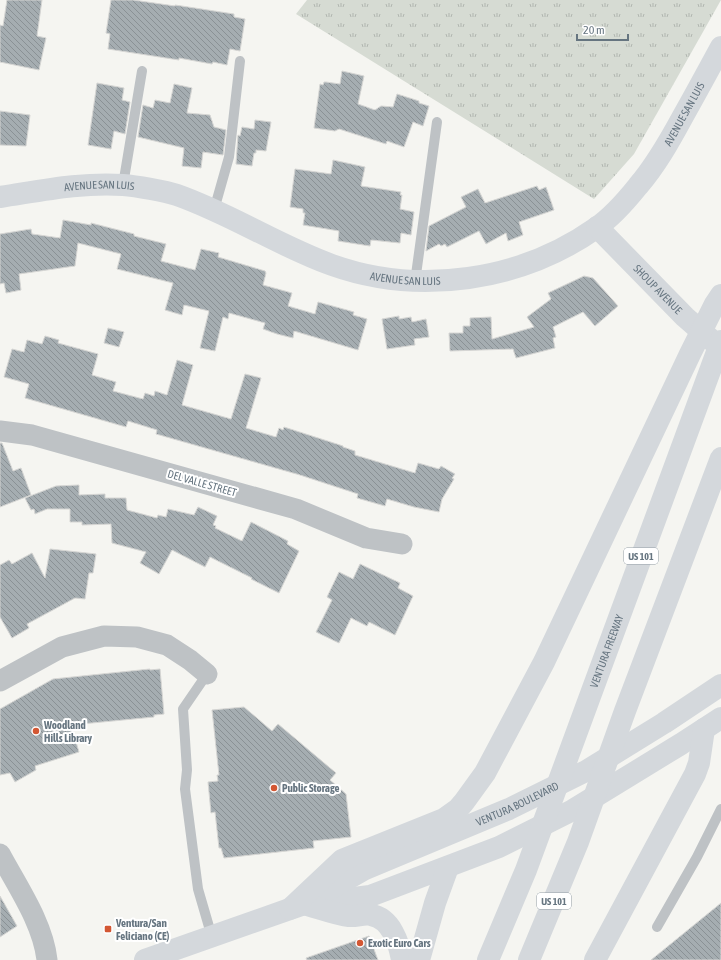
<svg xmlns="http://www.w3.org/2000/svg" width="721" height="960" font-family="'Asap Condensed',sans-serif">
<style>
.grass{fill:url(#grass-tufts)}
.building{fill:url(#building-back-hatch);stroke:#d6d6d4}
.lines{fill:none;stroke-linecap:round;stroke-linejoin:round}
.lane{stroke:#bec2c5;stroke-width:10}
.street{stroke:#bec2c5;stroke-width:21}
.secondary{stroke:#d4d8dc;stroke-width:22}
.primary{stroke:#d4d8dc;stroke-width:22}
.highway{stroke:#d4d8dc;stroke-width:22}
.poi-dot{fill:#d35733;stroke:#fff;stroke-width:1.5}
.labels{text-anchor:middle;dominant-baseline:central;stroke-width:4;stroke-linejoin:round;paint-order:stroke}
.shield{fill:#fff;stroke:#949ea6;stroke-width:1}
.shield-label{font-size:10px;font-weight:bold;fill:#667580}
.street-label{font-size:11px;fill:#667580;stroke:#fff}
.poi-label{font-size:11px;font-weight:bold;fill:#667580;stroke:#fff;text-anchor:start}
</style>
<defs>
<pattern id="grass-tufts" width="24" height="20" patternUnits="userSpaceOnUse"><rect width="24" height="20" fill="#d6dbd3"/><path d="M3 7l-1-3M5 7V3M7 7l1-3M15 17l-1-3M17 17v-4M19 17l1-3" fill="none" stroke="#b1b6b0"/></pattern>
<pattern id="building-back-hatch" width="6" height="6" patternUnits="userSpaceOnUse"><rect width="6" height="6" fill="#a5adb1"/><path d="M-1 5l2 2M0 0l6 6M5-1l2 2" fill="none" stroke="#8a9195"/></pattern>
</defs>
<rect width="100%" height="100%" fill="#f5f5f1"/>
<!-- grass -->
<path class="grass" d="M307,0h414l-87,154 -40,45 -298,-185z"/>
<!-- building -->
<path class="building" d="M7,0h35l-5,36 9,2 -7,32 -39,-8v-37l3,1z
M111,0h22l42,6v-1l59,9v3l11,2 -5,32 -10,-2 -3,16 -14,-3 -1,2 -33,-6v2l-71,-11 2,-15 -4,-1z
M342,71l22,5 -6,28 17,6 6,-4 12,1 4,-13 22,7v2l10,3 -6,20 -10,-4 -9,25 -17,-6 -1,3 -47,-15 -4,2 -21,-3 6,-44 3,1 1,-3h2l14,2z
M97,83l27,5 -2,12 8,2 -5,32 -11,-3 -3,18 -23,-4z
M174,84l18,4 -5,25 23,2 4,12 12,3 -3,25 -20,-3 -2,16 -19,-2 2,-18 -46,-11 5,-32 10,3 2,-8 15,3z
M0,111l30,4 -4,31 -26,-1z
M255,120l16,2 -5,29 -10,-1v3h-2l-2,13 -16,-2 2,-29 2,1 2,-9 12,2z
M333,160l32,7 -4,19 40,6 -1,3h2l-2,14 14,3 -3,23 -10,-2 -1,10 -29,-3 -1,6 -32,-5 1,-10 -36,-6 2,-12h-2v-4l-13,-2 5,-38 36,5z
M537,186l2,4 7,-3 8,23 -35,12 4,13 -15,6 -2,-8 -20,11 -7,-13 -32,16 -2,-3 -4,2 -2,-2 -13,7 3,-25 37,-19 -5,-10 17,-8 7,14z
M63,220l28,5v-2l43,11v2l32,8 -5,17 34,9 6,-21 18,4 -1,4 47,14 1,2 -3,12 29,8 -4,13 27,8 3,-12 36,10 -1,3 14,4 -9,31 -64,-19 -1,7 -16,-4 -14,-5 2,-6 -36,-10 -1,6 -5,-2 -8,34 -15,-3 9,-37 -25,-6 -2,10 -17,-5 8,-27 -56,-14 4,-15 -43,-11 -3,23 -56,8 2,16 -15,3 -2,-10 -4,1v-50l31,-5 1,5 28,4z
M584,276l9,2 25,28 -23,20 -12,-14 -30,15 3,10 -3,1 2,10 -39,10 -3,-9 -63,2 -1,-18h14v-7h7v-8l21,-1 1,22 42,-12 -7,-10 24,-18 -3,-6z
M399,316v3l12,-2 1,5 14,-3 3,18 -15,2 1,6 -28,4 -5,-30z
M108,328l16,4 -5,15 -15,-4z
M45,336l14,4 -1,3 40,11 -6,21 24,7 -3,9 30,8 2,-6 9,3 1,-5 12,4 10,-35 16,5 -11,40 49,14 14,-45 16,4 -15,50 30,9 3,-9 4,2 1,-3 59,19v1l12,4v4l60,18 3,-10 21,6 2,-3 14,8 -3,4 2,1 -12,20 -3,13 -25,-5 -27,-8 -2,7 -28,-8 1,-4 -58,-19 -144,-41 1,-4 -29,-9 -2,6 -101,-29 4,-14 -25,-7 8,-28 12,3 3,-12 15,4z
M0,443h2l11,28 8,-3 10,27 -31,12z
M79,485v10l26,-1v4h21l1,12 30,8 1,-3 8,2 2,-8 26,6 4,-8 19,9 -4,9 3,1 -1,2 27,13 9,-19 37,19 -1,3 12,7 -20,42 -28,-14 1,-1 -42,-21 -5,10 -33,-17 -13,24 -19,-11 6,-11 -34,-9 -1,-19 -29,1v-3h-12v-13h-23l-12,5 -1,-5 -3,1 -6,-12 31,-12z
M50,549l46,5 -3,19h-4l-4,26 -10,-1 -48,26 2,4 -17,10 -12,-21v-52l9,-5 3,4 20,-11 13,25z
M360,564l40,19 -2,5 15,8 -18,39 -26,-13 -2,4 -16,-8 -12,25 -23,-11 16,-32 -5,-3 12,-25 14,7z
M150,669v1l10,-1 4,45 -10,1v2l-83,8 8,27 -44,14 1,4 -21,12 -5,-9 -10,2v-66l53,-30z
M244,707l28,24 6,-7 58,49 -6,7 16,14 5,43 -38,4 1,7 -90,10 -3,-10h-2l-4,-36 -4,1 -3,-31 10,-1 -1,-6h2l-7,-65z
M0,896l17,30 -17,11z
M721,903v57h-70z
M369,936l9,24h-71l-1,-2z"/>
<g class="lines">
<!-- lane -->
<path class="lane" d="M123,185l19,-114
M214,210l15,-53 11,-96
M415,282l22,-160
M207,674l-24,35 4,61 -2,19 13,100 14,48
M657,927l40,-70 24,-48"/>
<!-- street -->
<path class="street" d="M0,431l32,4 264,74 70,29 36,6
M0,681l62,-34 42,-11 33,1 30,8 23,15 17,14
M0,854c17,32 43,69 47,106"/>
<!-- secondary -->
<g class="secondary">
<path id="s1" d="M0,197c40,-6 82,-15 123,-12 13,1 42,6 54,10 54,19 102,51 155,70 87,31 189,16 264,-37 16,-11 30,-27 42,-42 18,-21 31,-44 44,-68 13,-23 26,-47 39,-71"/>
<path id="s2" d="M597,227l88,90 31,27"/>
<path d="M314,903l56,-7 129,-49 74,-37 108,-66 40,-26"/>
<path id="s3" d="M304,904l61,-35 144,-60 77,-38 78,-48 57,-38"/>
</g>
<!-- primary -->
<path class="primary" d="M145,960l159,-56"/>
<!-- highway -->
<g class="highway">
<path d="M304,904c15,4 30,10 45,12 7,1 15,-3 22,-1 20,3 28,28 31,45"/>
<path d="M290,909l52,-49 102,-41 14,-10 6,-7 21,-29 59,-111 146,-308 25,-50 6,-9"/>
<path d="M419,960l16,-57 13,-36"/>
<path id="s4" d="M488,960l38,-90 195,-529"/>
<path d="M529,960l49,-118 47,-131 96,-253"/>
<path d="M595,960l100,-186 4,-11 5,-34"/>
</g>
</g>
<!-- markers -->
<g class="poi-dot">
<circle cx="36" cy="731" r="4"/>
<circle cx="274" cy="788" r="4"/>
<rect x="104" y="925" width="8" height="8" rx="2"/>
<circle cx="360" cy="943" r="4"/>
</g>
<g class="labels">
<!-- shield labels -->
<g class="shield">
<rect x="624" y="548" width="34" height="16" rx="3"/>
<rect x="537" y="893" width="34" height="16" rx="3"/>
</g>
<g class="shield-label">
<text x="641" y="556">US 101</text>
<text x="554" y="901">US 101</text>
</g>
<!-- street labels -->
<g class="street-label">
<text stroke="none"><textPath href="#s1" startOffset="771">AVENUE SAN LUIS</textPath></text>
<text stroke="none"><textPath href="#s1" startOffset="100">AVENUE SAN LUIS</textPath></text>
<text stroke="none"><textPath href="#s1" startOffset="424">AVENUE SAN LUIS</textPath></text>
<text stroke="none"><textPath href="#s2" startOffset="87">SHOUP AVENUE</textPath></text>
<text transform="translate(202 483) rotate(16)">DEL VALLE STREET</text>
<text stroke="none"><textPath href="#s4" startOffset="331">VENTURA FREEWAY</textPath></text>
<text stroke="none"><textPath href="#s3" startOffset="236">VENTURA BOULEVARD</textPath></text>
</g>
<!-- poi labels -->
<g class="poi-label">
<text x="44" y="725">Woodland<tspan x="44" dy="13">Hills Library</tspan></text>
<text x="282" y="788">Public Storage</text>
<text x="116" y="923">Ventura/San<tspan x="116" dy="13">Feliciano (CE)</tspan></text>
<text x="368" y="943">Exotic Euro Cars</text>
</g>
</g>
<!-- scale -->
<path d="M577 34v6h51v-6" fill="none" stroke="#667580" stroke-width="2"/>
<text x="583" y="34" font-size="12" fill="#667580" stroke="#ffffff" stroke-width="3" paint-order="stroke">20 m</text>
</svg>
